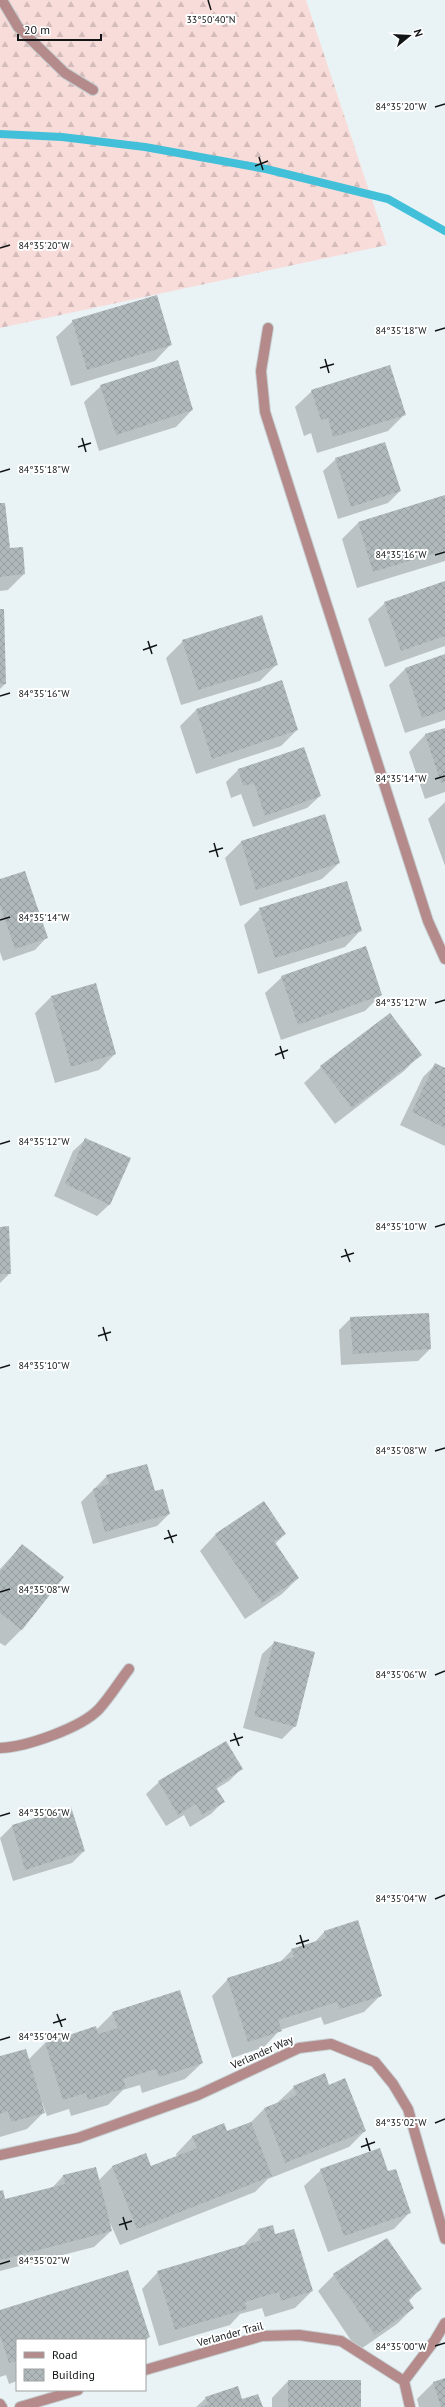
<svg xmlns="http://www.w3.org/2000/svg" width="445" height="2407" font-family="'PT Sans',sans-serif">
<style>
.forest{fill:url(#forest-firs)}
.shadow{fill:#0003}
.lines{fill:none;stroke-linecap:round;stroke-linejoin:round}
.stream{stroke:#43c0d9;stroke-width:8}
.building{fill:url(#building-cross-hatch)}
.street-casing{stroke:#c7cfd2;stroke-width:12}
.street{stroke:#b48b8a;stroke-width:10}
.ticks{fill:none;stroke:#121516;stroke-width:1.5}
.labels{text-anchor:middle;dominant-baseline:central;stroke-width:4;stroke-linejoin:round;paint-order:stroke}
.street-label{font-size:11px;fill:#121516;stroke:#fff}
.ticks-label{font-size:10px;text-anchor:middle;fill:#121516;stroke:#fff;stroke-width:4;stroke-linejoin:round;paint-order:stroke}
</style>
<defs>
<pattern id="forest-firs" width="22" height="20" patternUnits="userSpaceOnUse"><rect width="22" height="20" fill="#f8dcda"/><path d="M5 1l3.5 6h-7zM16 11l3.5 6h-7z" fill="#d4bcba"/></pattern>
<pattern id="building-cross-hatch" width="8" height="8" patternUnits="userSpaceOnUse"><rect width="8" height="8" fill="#afb9bb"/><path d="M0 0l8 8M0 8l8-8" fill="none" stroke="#969ea0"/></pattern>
</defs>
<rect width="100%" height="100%" fill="#e9f3f6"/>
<!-- forest -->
<path class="forest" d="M0,0h306l81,245 -387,83z"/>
<!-- shadow -->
<path class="shadow" d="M73,321l98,23 -16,17 -84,25 -15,-49z
M101,386l91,24 -16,17 -77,24 -15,-49z
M312,391l92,24 -16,16 -71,22 -6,-20 -7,3 -9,-29z
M336,459l64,32 -12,12 -50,16 -15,-48z
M445,496v65l-88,27 -15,-49 16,-16z
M0,504l9,45 15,25 -16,16 -8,1z
M445,582v64l-60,21 -17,-48 17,-16z
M0,610l5,74 -5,5z
M183,641l93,24 -16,16 -79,24 -15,-47z
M445,655v65l-40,13 -16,-48 16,-16z
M196,710l101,20 -16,16 -85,28 -16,-48z
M445,729v63l-20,7 -16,-47 16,-17z
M303,748l17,48 -13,12 -54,19 -12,-33 -10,4 -5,-16 12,-12z
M445,802v64l-17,-47z
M324,815l15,48 -17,16 -82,27 -15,-48 16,-16z
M0,880l47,57 -12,13 -32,11 -3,-9z
M260,909l101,21 -16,17 -87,27 -14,-49z
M282,977l99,18 -16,16 -84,29 -16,-47z
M51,997l64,57 -16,16 -44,13 -20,-70z
M390,1015l30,40 -16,16 -69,53 -31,-41 17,-16z
M435,1065l10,4v77l-45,-21 23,-48z
M86,1139l24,65 -13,12 -43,-20 19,-45z
M0,1228l10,45 -10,10z
M351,1318l79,31 -12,12 -77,4 -2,-35z
M107,1476l47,16 15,22 -12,12 -64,18 -12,-42z
M216,1534h69l-10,10 23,34 -16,16 -37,25 -45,-68z
M22,1545l40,32 -41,53 -16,16 -5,-3v-74z
M275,1642l20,84 -13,13 -39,-11 19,-74z
M241,1769l-12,12 -13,8 7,13 -12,12 -21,13 -6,-12 -18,11 -20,-32 13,-12z
M71,1808l13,43 -12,12 -59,18 -13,-43 12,-12z
M357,1922l24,73 -17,17 -40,13 -3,-8 -41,13 -16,17 -32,11 -20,-62 16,-17 51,-16 13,-13 22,-7 10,-11z
M113,2013l89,50 -17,16 -43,14 -2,-8 -17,5 -15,15 -37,11 -2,-7 -22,7 -5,-14 -1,1 2,10 -16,16 -27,8v-80l28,3 17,-17 51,-13z
M329,2086l36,45 -16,16 -81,32 -13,13 -135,53 -13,-29 4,15 -17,16 -94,24v-79l5,8 46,-11 12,-13 35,5 14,-14 33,-13 6,13 26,-10 -1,-3 16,-17 32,-12 3,7 23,-9 14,-14 13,-6 17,-16z
M321,2170l67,3 22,39 -16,17 -66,23 -24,-66z
M258,2230l17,5 37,56 -17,17 -30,9 -3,-9 -22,6 -10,11 -71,21 -17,-57 16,-17 84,-25z
M334,2275l86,14 -11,12 4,7 -16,16 -39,27 -40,-60z
M0,2311l149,26 -4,4 -128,-1v41l-8,3 -3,-9 -6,2z
M445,2379v28h-26l-2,-8 16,-16z
M288,2381l72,26h-88v-9z
M206,2398l36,2 19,7h-65z"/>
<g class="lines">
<!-- stream -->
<path class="stream" d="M0,134l62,3 83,10 121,22 122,30 57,32"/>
</g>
<!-- building -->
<path class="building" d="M157,295l15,50 -85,25 -15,-50z
M178,360l15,50 -77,25 -16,-50z
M390,365l16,50 -73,22 -5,-19 -7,2 -10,-30z
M385,442l16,49 -50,16 -16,-49z
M445,495v55l-72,22 -15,-50z
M0,503h5l5,45 13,-1 2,27 -25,3z
M445,581v55l-44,15 -17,-49z
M0,609h4l2,75h-6z
M262,615l16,50 -80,25 -16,-50z
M445,654v56l-23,8 -17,-50z
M282,680l16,50 -86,29 -16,-50z
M445,728v54l-4,1 -16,-49z
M304,747l17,49 -56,20 -11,-33 -11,3 -5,-17z
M325,814l15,49 -84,27 -15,-49z
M25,871l23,67 -33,11 -15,-44v-26z
M347,881l15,50 -87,27 -16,-50z
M366,946l16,49 -84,30 -17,-49z
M96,983l20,71 -45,13 -20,-71z
M390,1013l32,42 -70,53 -32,-42z
M435,1063l10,5v60l-33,-16z
M85,1138l46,20 -21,47 -45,-21z
M9,1226l2,48h-11v-47z
M429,1313l2,36 -78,5 -3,-37z
M147,1464l8,27 8,-2 7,25 -65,18 -12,-43 16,-5 -3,-9z
M264,1501l22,33 -12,7 25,37 -37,25 -47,-69z
M22,1544l42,33 -42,53 -22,-17v-41z
M274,1641l41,11 -19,75 -42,-11z
M226,1741l17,28 -28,17 10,16 -23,13 -6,-11 -18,11 -20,-34z
M71,1807l14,44 -60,19 -13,-45z
M358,1920l24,76 -42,13 -3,-7 -59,18 4,11 -34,11 -21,-64 67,-21 -3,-8 35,-11 -2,-7z
M180,1990l23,73 -44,14 -3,-8 -33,10 3,9 -38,12 -2,-7 -23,7 -18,-57 51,-17 2,8 20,-6 -6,-16z
M26,2049l19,64 -34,9 -3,-11 -8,3v-58z
M325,2073l4,12 16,-7 21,53 -81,32 -21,-55 33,-13 -4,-9z
M251,2122l21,54 -135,53 -25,-63 34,-13 5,13 46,-18 -5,-12 32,-13 3,8z
M380,2148l8,23 8,-2 15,44 -67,23 -24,-67z
M96,2167l16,64 -112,29v-69l3,-1 2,9 60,-15 -2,-9z
M273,2225l2,9 19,-5 19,62 -32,10 -2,-9 -34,10 2,7 -72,21 -18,-59 104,-31 -3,-11z
M387,2238l35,51 -14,10 6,9 -39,27 -42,-61z
M128,2270l22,67 -8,3h-125v21l-8,2 -9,-28v-25z
M445,2378v29h-4l-8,-25z
M288,2380h73v27h-73z
M238,2386l4,13 16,-5 5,13h-63l8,-3 -3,-7z"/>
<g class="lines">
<defs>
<path id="street" d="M2,0l16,27 47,46 28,17
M268,328l-7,43 4,41 163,509 17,38
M0,1748c26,-1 81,-20 99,-39 11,-12 20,-27 30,-40
M0,2155l78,-17 120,-43 101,-47 32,-4 44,18 18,22 15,25 37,130
M145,2370l117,-34 37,-1 42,6 63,40 6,26
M404,2381l31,-41 10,-17
M0,2404l2,3
M20,2407l58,-17"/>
</defs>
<!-- street casing -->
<use href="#street" class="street-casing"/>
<!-- street -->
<use href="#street" class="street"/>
</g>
<!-- ticks -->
<path class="ticks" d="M208,0l3,10M435,107l10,-3M259,157l4,13M255,166l13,-5M0,248l10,-3M435,331l10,-3M325,359l4,14M320,368l14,-4M82,438l4,14M78,447l13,-4M0,472l10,-3M435,555l10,-3M148,641l4,13M143,650l14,-5M0,696l10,-3M435,779l10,-3M214,843l4,14M209,852l14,-4M0,920l10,-3M435,1003l10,-3M280,1046l4,13M275,1055l13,-5M0,1144l10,-3M435,1227l10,-3M345,1249l5,13M341,1257l13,-4M103,1327l4,14M98,1336l13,-4M0,1368l10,-3M435,1451l10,-3M168,1530l5,13M164,1539l13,-4M0,1592l10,-3M435,1675l10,-4M234,1733l5,13M230,1741l13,-4M0,1816l10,-3M435,1899l10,-4M300,1935l4,13M296,1944l13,-4M57,2014l5,13M53,2023l13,-4M0,2040l10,-3M435,2123l10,-4M366,2138l4,13M361,2147l14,-5M123,2217l4,13M119,2225l13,-4M0,2264l10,-3M435,2346l10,-3"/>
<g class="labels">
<!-- street labels -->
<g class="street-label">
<text transform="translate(262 2052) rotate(-24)">Verlander Way</text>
<text transform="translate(230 2334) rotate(-15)">Verlander Trail</text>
</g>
</g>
<g class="ticks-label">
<text x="211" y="23">33°50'40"N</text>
<text x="401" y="110">84°35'20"W</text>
<text x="44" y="249">84°35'20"W</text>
<text x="401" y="334">84°35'18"W</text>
<text x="44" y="473">84°35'18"W</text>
<text x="401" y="558">84°35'16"W</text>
<text x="44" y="697">84°35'16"W</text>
<text x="401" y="782">84°35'14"W</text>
<text x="44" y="921">84°35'14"W</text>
<text x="401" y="1006">84°35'12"W</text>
<text x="44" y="1145">84°35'12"W</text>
<text x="401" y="1230">84°35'10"W</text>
<text x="44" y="1369">84°35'10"W</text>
<text x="401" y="1454">84°35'08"W</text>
<text x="44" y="1593">84°35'08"W</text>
<text x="401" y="1678">84°35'06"W</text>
<text x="44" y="1816">84°35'06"W</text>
<text x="401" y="1902">84°35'04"W</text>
<text x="44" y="2040">84°35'04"W</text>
<text x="401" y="2126">84°35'02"W</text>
<text x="44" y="2264">84°35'02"W</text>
<text x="401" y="2350">84°35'00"W</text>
</g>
<!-- legend -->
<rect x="16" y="2339" width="130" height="52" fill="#ffffff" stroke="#a0a1a2"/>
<rect x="24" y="2352" width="20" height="6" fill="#b48b8a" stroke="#a0a1a2"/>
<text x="52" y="2359" font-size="12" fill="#121516">Road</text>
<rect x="24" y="2369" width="20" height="12" fill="url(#building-cross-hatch)" stroke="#a0a1a2"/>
<text x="52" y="2379" font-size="12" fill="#121516">Building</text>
<!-- north arrow -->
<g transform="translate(409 36) rotate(72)" stroke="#ffffff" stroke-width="3" paint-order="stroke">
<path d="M0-3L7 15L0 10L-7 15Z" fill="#121516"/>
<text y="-6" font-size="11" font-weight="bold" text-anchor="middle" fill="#121516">N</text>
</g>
<!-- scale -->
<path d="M18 34v6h83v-6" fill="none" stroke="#121516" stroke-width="2"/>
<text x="24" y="34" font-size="12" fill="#121516" stroke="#ffffff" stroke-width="3" paint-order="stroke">20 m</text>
</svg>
